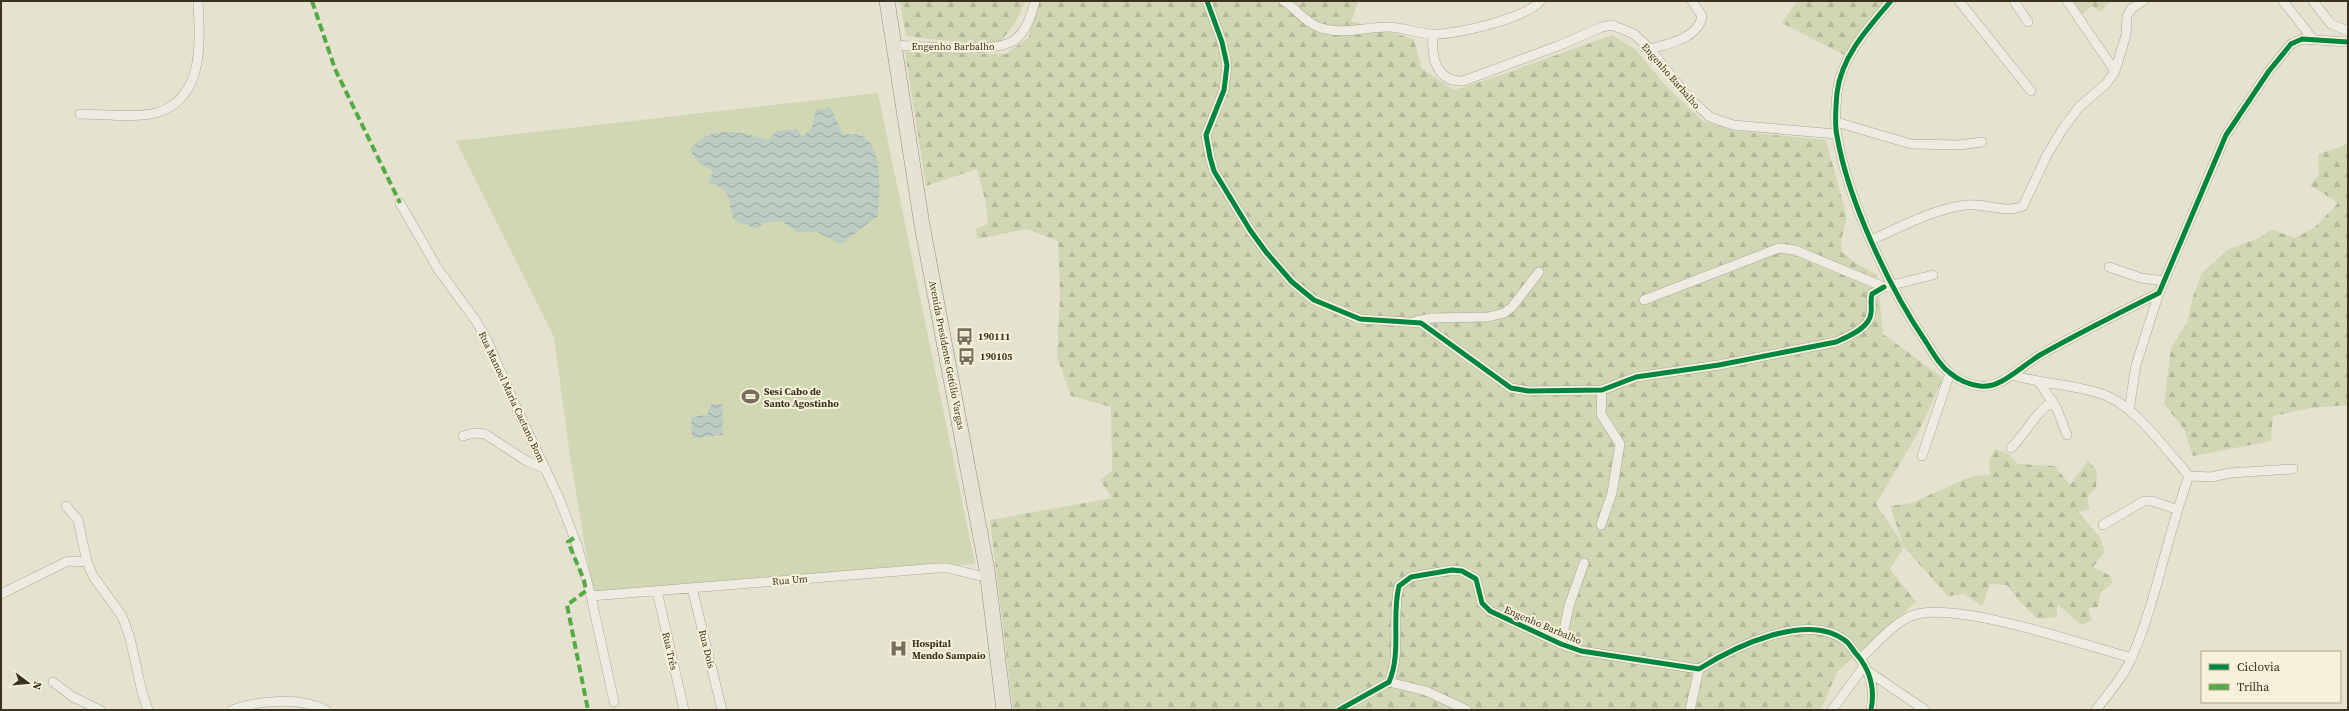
<svg xmlns="http://www.w3.org/2000/svg" width="2349" height="711" font-family="'Source Serif 4',serif">
<style>
.forest{fill:url(#forest-firs)}
.pitch{fill:#d1d6b3}
.water{fill:url(#water-waves)}
.lines{fill:none;stroke-linecap:round;stroke-linejoin:round}
.minor-casing{stroke:#aba799;stroke-width:10}
.primary-casing{stroke:#918c80;stroke-width:16}
.minor{stroke:#eeece2;stroke-width:9}
.primary{stroke:#e5e2d3;stroke-width:15}
.quiet{stroke:#55ab43;stroke-width:4;stroke-dasharray:8 4;stroke-linecap:butt}
.cycleway-casing{stroke:#f6f1d8;stroke-width:8}
.cycleway{stroke:#00873e;stroke-width:5}
.labels{text-anchor:middle;dominant-baseline:central;stroke-width:4;stroke-linejoin:round;paint-order:stroke}
.street-label{font-size:10px;fill:#3b3120;stroke:#f6f1d8}
.poi-label{font-size:10px;font-weight:bold;fill:#3b3120;stroke:#f6f1d8;text-anchor:start}
</style>
<defs>
<pattern id="forest-firs" width="22" height="20" patternUnits="userSpaceOnUse"><rect width="22" height="20" fill="#d1d6b3"/><path d="M5 1l3.5 6h-7zM16 11l3.5 6h-7z" fill="#b4b89a"/></pattern>
<pattern id="water-waves" width="16" height="10" patternUnits="userSpaceOnUse"><rect width="16" height="10" fill="#bbccc3"/><path d="M0 5q4-4 8 0t8 0" fill="none" stroke="#99a69e"/></pattern>
</defs>
<rect width="100%" height="100%" fill="#e6e2d0"/>
<!-- forest -->
<path class="forest" d="M900,1h126l-10,20 -19,26 -91,-11z
M1035,1h265l5,4 -4,-4h58l-8,20 63,18 7,29 33,22 47,-15 111,-40 24,15 29,35 38,36 32,10 91,9 21,78 -6,22 1,12 15,12 20,11 6,59 60,44 -25,55 -42,71 27,40 -13,-38 22,-3 55,-25 23,-4 -1,-12 6,-13 14,5 9,10 37,2 15,19 18,-25 9,11 -1,17 -9,9 3,12 -12,3 21,24 6,15 -12,16 18,9 1,7 -12,11 -2,13 -10,1 4,12 -11,5 -24,-21v13l-19,2 -19,-18 -12,-16 -17,-1 -8,22 -18,-12 -16,2 -44,-49 -14,22 26,33 -79,70 -16,38h-808l-23,-190 122,-22 -12,-18 12,-9 -1,-64 -40,-11 -14,-39 3,-63 -2,-53 -31,-12 -50,10 -1,-10 12,-5 -2,-21 -9,-34 -51,17 -21,-134 101,2 23,-17z
M1797,1h89l-27,32 -15,22 -62,-32z
M2073,1h38l-11,11 -8,-6 -10,8z
M2348,142v263l-36,3 -39,8 -2,25 -78,15 -9,-27 -20,-25 7,-57 16,-24 6,-27 9,-23 25,-23 34,-13 10,-8 24,9 20,-11 23,-24 -28,-18 9,-10 -1,-21 25,-8z"/>
<!-- pitch -->
<path class="pitch" d="M878,93l97,471 -382,30 -23,-138 -16,-119 -98,-196z"/>
<!-- water -->
<path class="water" d="M830,107l13,28c4,0 11,-2 16,0 26,8 20,60 19,81l-37,28 -24,-12h-20l-16,-11 -17,2 -7,6 -23,-9c-7,-20 -1,-31 -25,-37l4,-12 -15,-9 -8,-12c19,-27 51,-18 78,-10l9,-9 20,-2 5,8 10,-9 4,-18z
M711,404h11l1,31 -31,3 -1,-21 16,-2z"/>
<g class="lines">
<defs>
<path id="minor" d="M1207,1l15,41 5,23 -3,25 -18,45 4,22 4,14 36,59 16,22 26,30 22,18 46,19 61,4 90,65 17,3 74,-1 34,-13 83,-12 117,-23c11,-5 34,-14 35,-29 1,-7 -1,-12 1,-19l12,-7
M1284,1c12,8 22,22 37,27 22,7 44,-1 67,-1 15,0 30,7 45,7 22,1 94,-16 107,-33
M1891,1c-23,27 -50,56 -54,92 -1,13 -3,29 0,43 11,64 52,152 89,206 7,11 14,24 24,31 8,7 20,12 30,13 8,1 15,-1 22,-5 13,-7 25,-18 38,-26 39,-22 79,-42 119,-62l67,-158 43,-64 22,-27 11,-5 46,3
M1959,1l72,90
M2014,1l14,21
M2067,1l48,70
M2283,1l29,37
M2313,1l18,23 17,7
M1433,34c-2,23 3,48 30,47l95,-35 44,-19 10,-2 22,9 16,15 39,49 21,19 23,8 103,9
M893,45c28,1 98,9 120,-4 14,-9 18,-26 22,-40
M1650,49c18,-5 49,-11 52,-33l-10,-15
M80,114c20,0 58,4 76,-1 49,-14 44,-72 42,-112
M1836,122l75,22 49,1 22,-3
M400,203l38,66 38,52 11,19 29,67 43,91 18,47 14,51 23,106
M1871,240c30,-13 62,-31 95,-35 20,-2 40,9 57,1l24,-51 15,-25 17,-23 27,-23 9,-13 11,-36 1,-19 4,-7 12,-8
M2109,267l32,11 23,3
M1644,300l135,-52 16,2 89,37 49,-12
M1416,321l16,-3 56,-1 16,-4 8,-6 27,-35
M2012,375c30,9 61,9 90,19 33,11 64,56 87,82l22,1 19,-4 63,-4
M2039,382l18,27 10,26
M2129,410l7,-45 23,-72
M463,436l11,-3 11,1 40,26 21,9
M2011,448c17,-17 22,-33 42,-47
M1922,456l28,-83
M66,506l12,14 9,42 6,14 29,40 8,22 12,54 6,18
M1601,525l11,-32 8,-49 -19,-30 1,-24
M2103,525l41,-24h8l24,8
M692,588l30,122
M657,591l27,119
M1,594l67,-33 19,1
M591,596l346,-28h11l40,10
M1561,644l8,-38 15,-43
M1860,659c14,-13 32,-34 49,-42 38,-20 178,29 223,41
M1869,672l56,38
M53,682l20,15 27,13
M1389,682l37,9 41,19
M232,710c28,-10 67,-13 94,0
M1339,710l50,-28c13,-30 2,-64 10,-96l12,-9 41,-7 10,1 14,8 6,24 8,8 71,33 20,7 118,18c35,-22 110,-59 148,-27 4,4 7,10 11,14 13,16 17,34 13,54
M1690,710l9,-41
M1832,710l33,-45
M2096,710c12,-16 28,-34 36,-53 25,-58 35,-122 57,-181"/>
<path id="primary" d="M887,1l35,224 65,345 17,140"/>
</defs>
<!-- minor casing -->
<use href="#minor" class="minor-casing"/>
<!-- primary casing -->
<use href="#primary" class="primary-casing"/>
<!-- minor -->
<use href="#minor" class="minor"/>
<!-- primary -->
<use href="#primary" class="primary"/>
<!-- quiet -->
<path class="quiet" d="M312,1l23,68 65,134
M574,538l-6,4 16,38 2,11 -19,14 21,105"/>
<defs>
<path id="cycleway" d="M1207,1l15,41 5,23 -3,25 -18,45 4,22 4,14 36,59 16,22 26,30 22,18 46,19 61,4 90,65 17,3 74,-1 34,-13 83,-12 117,-23c11,-5 34,-14 35,-29 1,-7 -1,-12 1,-19l12,-7
M1891,1c-23,27 -50,56 -54,92 -1,13 -3,29 0,43 11,64 52,152 89,206 7,11 14,24 24,31 8,7 20,12 30,13 8,1 15,-1 22,-5 13,-7 25,-18 38,-26 39,-22 79,-42 119,-62l67,-158 43,-64 22,-27 11,-5 46,3
M1339,710l50,-28c13,-30 2,-64 10,-96l12,-9 41,-7 10,1 14,8 6,24 8,8 71,33 20,7 118,18c35,-22 110,-59 148,-27 4,4 7,10 11,14 13,16 17,34 13,54"/>
</defs>
<!-- cycleway casing -->
<use href="#cycleway" class="cycleway-casing"/>
<!-- cycleway -->
<use href="#cycleway" class="cycleway"/>
</g>
<!-- icons -->
<defs>
<symbol id="bus-bare" viewBox="-9 -9 18 18"><path d="M-5-6H5V4H4V6H2V4H-2V6H-4V4H-5ZM-3.5-4V0h7V-4ZM-3.5 1.2v1.5H-2V1.2ZM2 1.2v1.5H3.5V1.2Z" fill="#776f5e" stroke="#f6f1d8" stroke-width="2.5" paint-order="stroke"/></symbol>
<symbol id="stadium-bare" viewBox="-9 -9 18 18"><path d="M0-5a6.5 5 0 1 0 0 10a6.5 5 0 1 0 0-10ZM-3.5-1.8h7v3.6h-7Z" fill="#776f5e" stroke="#f6f1d8" stroke-width="2.5" paint-order="stroke"/></symbol>
<symbol id="hospital-bare" viewBox="-9 -9 18 18"><path d="M-5-5h3v3.5h4V-5h3V5h-3V1.5h-4V5h-3Z" fill="#776f5e" stroke="#f6f1d8" stroke-width="2.5" paint-order="stroke"/></symbol>
</defs>
<g fill-rule="evenodd">
<use href="#bus-bare" x="952" y="324" width="25" height="25"/>
<use href="#bus-bare" x="954" y="344" width="25" height="25"/>
<use href="#stadium-bare" x="738" y="384" width="25" height="25"/>
<use href="#hospital-bare" x="886" y="636" width="25" height="25"/>
</g>
<g class="labels">
<!-- street labels -->
<g class="street-label">
<text x="953" y="46">Engenho Barbalho</text>
<text transform="translate(1671 76) rotate(49)">Engenho Barbalho</text>
<text transform="translate(947 355) rotate(79)">Avenida Presidente Getúlio Vargas</text>
<text transform="translate(512 397) rotate(65)">Rua Manoel Maria Caetano Bom</text>
<text transform="translate(790 580) rotate(-5)">Rua Um</text>
<text transform="translate(1543 625) rotate(23)">Engenho Barbalho</text>
<text transform="translate(707 649) rotate(76)">Rua Dois</text>
<text transform="translate(670 651) rotate(77)">Rua Três</text>
</g>
<!-- poi labels -->
<g class="poi-label">
<text x="978" y="336">190111</text>
<text x="980" y="356">190105</text>
<text x="764" y="391">Sesi Cabo de<tspan x="764" dy="12">Santo Agostinho</tspan></text>
<text x="912" y="643">Hospital<tspan x="912" dy="12">Mendo Sampaio</tspan></text>
</g>
</g>
<!-- border -->
<rect width="2349" height="711" fill="none" stroke="#3b3120" stroke-width="4"/>
<!-- legend -->
<rect x="2201" y="651" width="140" height="52" fill="#f6f1d8" stroke="#aba48e"/>
<rect x="2209" y="664" width="20" height="6" fill="#00873e" stroke="#aba48e"/>
<text x="2237" y="671" font-size="12" fill="#3b3120">Ciclovia</text>
<rect x="2209" y="684" width="20" height="6" fill="#55ab43" stroke="#aba48e"/>
<text x="2237" y="691" font-size="12" fill="#3b3120">Trilha</text>
<!-- north arrow -->
<g transform="translate(28 683) rotate(106)" stroke="#f6f1d8" stroke-width="3" paint-order="stroke">
<path d="M0-3L7 15L0 10L-7 15Z" fill="#3b3120"/>
<text y="-6" font-size="11" font-weight="bold" text-anchor="middle" fill="#3b3120">N</text>
</g>
</svg>
